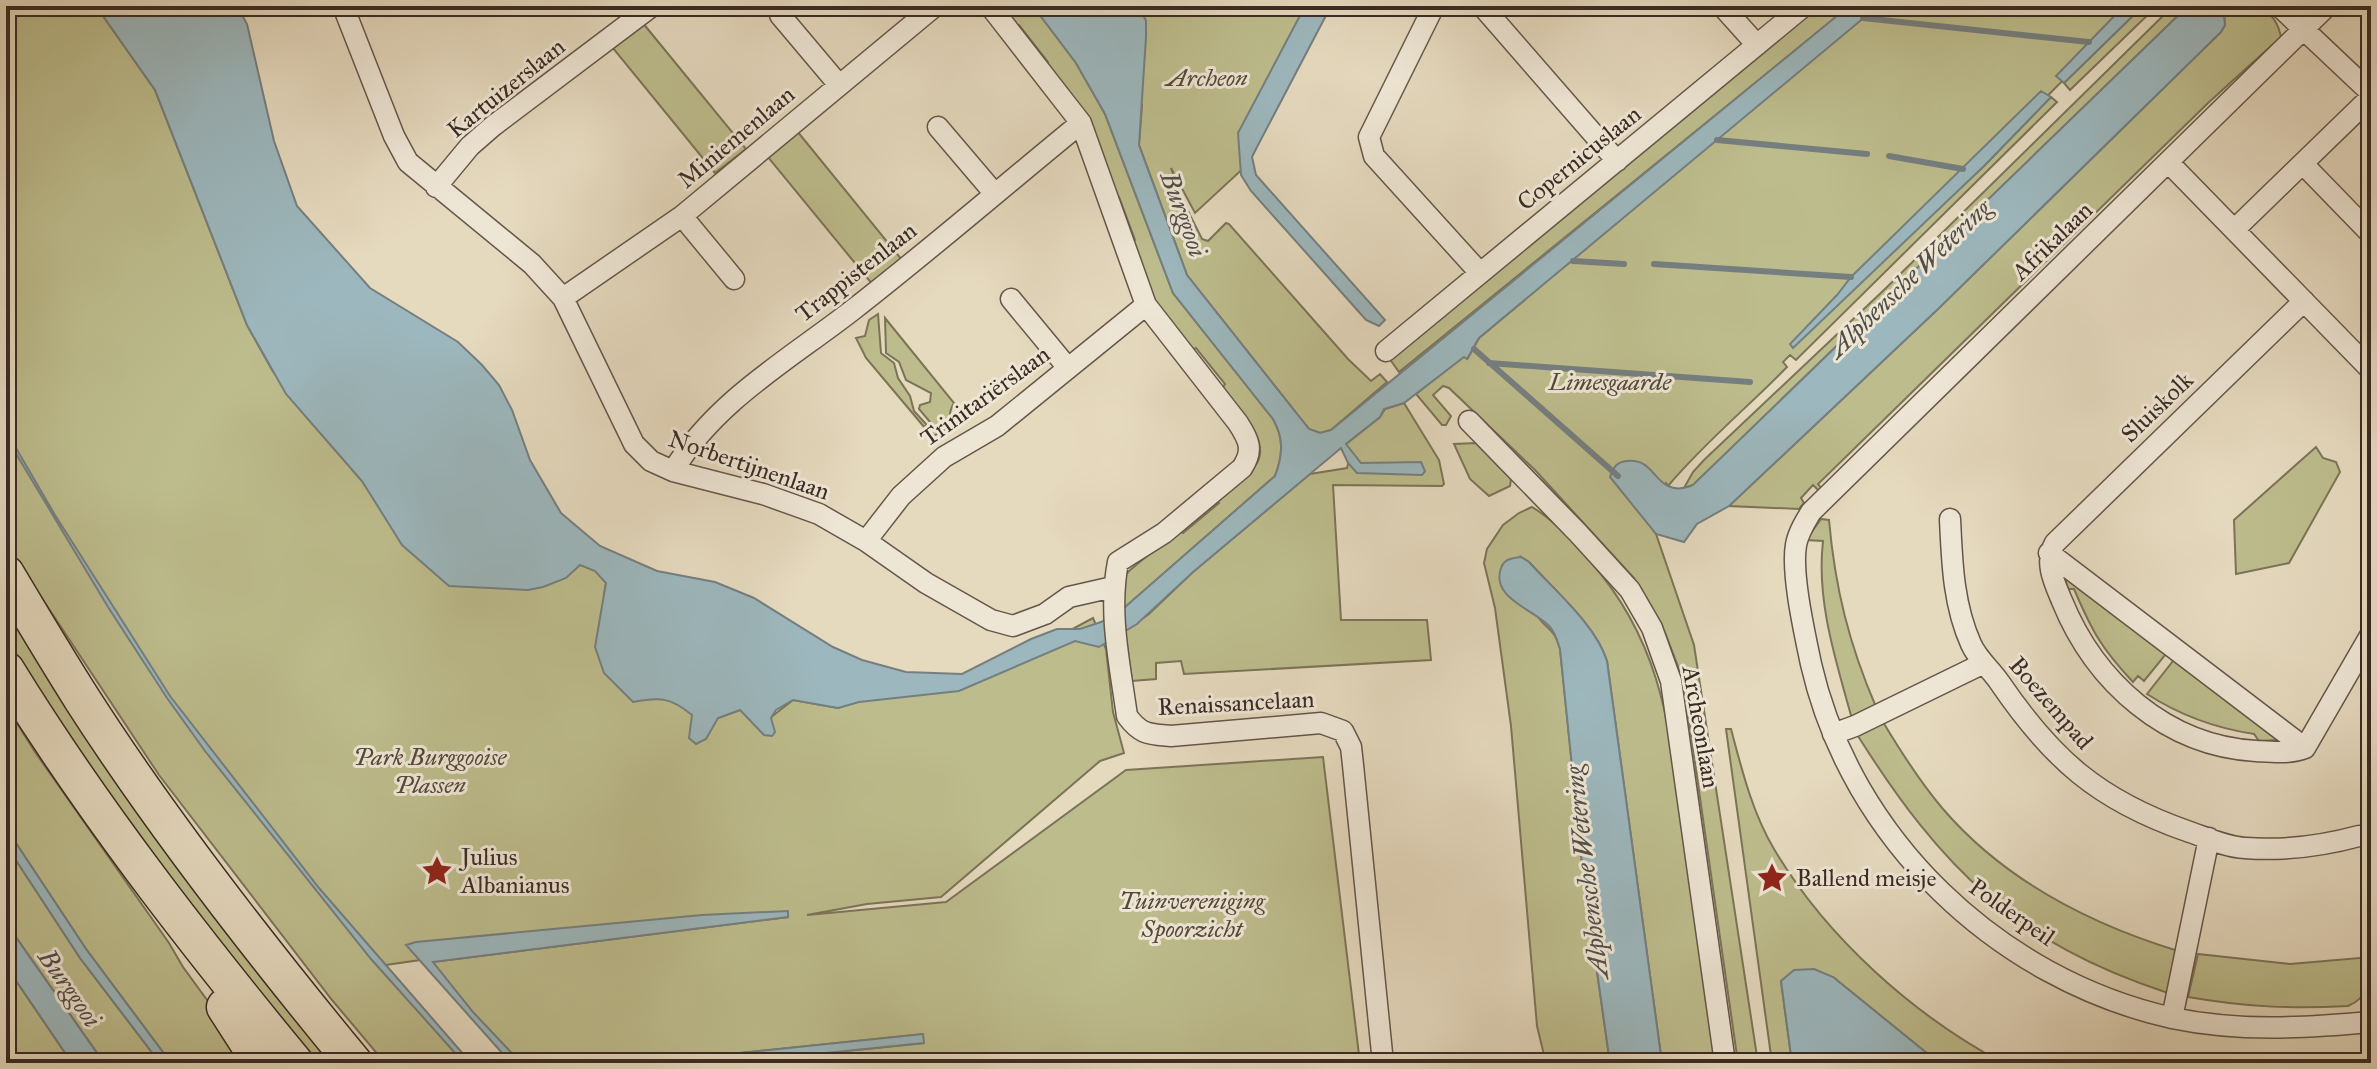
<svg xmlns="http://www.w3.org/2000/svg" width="2377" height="1069" font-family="'IM FELL Great Primer',serif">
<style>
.green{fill:#bdbc8c;stroke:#7c7458;stroke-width:2}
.water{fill:#9cb7bd;stroke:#757f80;stroke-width:2}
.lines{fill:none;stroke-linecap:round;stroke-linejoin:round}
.stream{stroke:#757f80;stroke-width:6}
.street-casing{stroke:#65564a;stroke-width:23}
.highway-casing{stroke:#3a2b24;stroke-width:39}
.street{stroke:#eee6d5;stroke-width:20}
.highway{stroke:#e5d9be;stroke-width:36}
.labels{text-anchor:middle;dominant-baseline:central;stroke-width:6;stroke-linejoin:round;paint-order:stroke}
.park-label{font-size:24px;font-style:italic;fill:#544839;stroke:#eee6d5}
.street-label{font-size:24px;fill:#3a2b24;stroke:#eee6d5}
.poi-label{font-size:24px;fill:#3a2b24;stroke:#eee6d5;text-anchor:start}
.water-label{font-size:26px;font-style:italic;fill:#524e4a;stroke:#eee6d5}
</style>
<rect width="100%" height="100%" fill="#e5d9be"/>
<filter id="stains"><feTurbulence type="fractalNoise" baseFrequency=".0025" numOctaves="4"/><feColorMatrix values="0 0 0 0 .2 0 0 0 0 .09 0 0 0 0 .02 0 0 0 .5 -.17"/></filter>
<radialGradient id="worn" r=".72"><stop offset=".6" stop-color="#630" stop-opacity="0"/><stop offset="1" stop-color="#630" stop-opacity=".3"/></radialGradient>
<!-- green -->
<path class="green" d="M6,6h90l59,84 92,235 25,45 31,43 59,68 43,66 165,23 11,-7 14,6 11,14 -2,12 57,101 21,10 11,9 25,3 22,-8 30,8 23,-18 45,8 22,-7 99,-11 134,-72 13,31 7,63 11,41 -24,8 -159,136 -74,7 -60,11 139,-13 180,-132 197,-13 37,306h-631l194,-20v-9l-279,29h-123l-48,-50 -41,-51 356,-45v-5l-107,10 -302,44 85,97h-79l-53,-63 -173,-225 -153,-231z
M996,6h37l43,57 29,51 68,179 100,126c11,19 10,36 2,57l-151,132v-31l5,-6 49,-41 5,3 36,-30 -2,-3c12,-11 28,-21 38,-34 19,-25 -19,-57 -34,-76l4,-6 -29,-36 -4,2 -36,-43 -25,-64 4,-3 -16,-43h-4l-70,-131 3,-4 -29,-37 -4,2z
M1059,6h262l-73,158 -53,49 -24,-45 9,27 22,44 6,2 18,-18 3,1 119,135 23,22 9,-7 7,8 -56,48 -11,3 -11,-4 -122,-154 -48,-130 3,-40z
M1814,6h45l-78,56 -382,310 -10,-14z
M1875,6h262l-245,246 92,-86 67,-69 6,5 -261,258 -6,-5 -7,7 4,5c-39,40 -83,76 -119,119l-2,-3 -21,35 11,16 38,111 64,418h-20l-48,-335 -11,-59 -14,-36 -31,-55 -99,-108 -86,-82 -6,-2 -10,9 18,21 -5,9h-4l-26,-31 48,-38 4,2 11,-20z
M2143,6h14l-87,84 -6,-7z
M2173,6h15l-495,479 -9,3 9,-16 11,-12 181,-171z
M2223,6c28,0 51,-3 58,31l-73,66 -390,381 4,5 -2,3 -7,-7 -12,13 3,5 -5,6 -70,-3 209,-197 283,-277 4,-7z
M642,22l104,127 -31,24 -103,-126z
M797,131l105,129 -29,25 -106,-129z
M878,314l3,39 13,10 4,15 12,18 4,15 12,13 -1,4 -59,-70 -10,-20 9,-2 4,-16z
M885,318l69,85c-12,19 9,20 -23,34v-14l-12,-14 1,-4 10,-3 1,-9 -25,-13 -7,-18 -13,-9z
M1404,403l35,57 5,24 -2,2 -109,-1 8,135h86l4,40 -247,14 -3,-13 -25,2v16l-24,2 -7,-50 24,-17 44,-42 117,-98 37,-6 2,-8 -3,-16 34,-27 5,-8z
M1476,443l35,36 -1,7 -21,10 -19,-17 -16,-35z
M2316,447l7,11 13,4 4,10 -51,91 -53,11 -2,-54z
M1532,507c22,13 42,35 58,54 78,89 80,178 96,290 9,71 19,141 29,212h-53l-55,-402c-11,-36 -53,-71 -78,-99l-8,-5c4,17 7,39 15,56 6,15 18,12 24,36l23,224 27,190h-64l-9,-37 -26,-300 -16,-118 -11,-45 3,-14 16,-24 16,-12z
M1821,519l8,1c6,68 20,124 47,187l-24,12c-16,-58 -36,-118 -29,-178l-17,-1z
M2063,572l107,77 -26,32 -6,-5 -5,6c-32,-34 -41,-51 -59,-93h-6z
M6,597l332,466h-25l-39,-47 -241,-323 -27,-45z
M2177,656l102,84 -20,1 -5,-7c-40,-6 -73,-18 -107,-40z
M6,706l29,46 134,191 14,24 70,96h-82l-85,-114 -80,-121z
M1883,722c18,30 37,60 60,87 61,71 147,115 235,142l-10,42c-151,-49 -227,-125 -310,-257z
M1726,729h5c11,41 21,83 43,120 52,88 139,166 229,214h-64l-106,-86 -52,4 11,82h-20z
M6,845l74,113 80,105h-56l-98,-140z
M2198,954l92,10 81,-7c0,20 -2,41 -23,49 -58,3 -102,1 -160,-9z
M6,966l66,97h-66z"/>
<!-- water -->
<path class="water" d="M96,6h141l10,18 27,117 23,65 73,82 88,54 24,23 17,20 13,25 18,50 31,53 39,33 57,25 58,11 39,16 79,49 29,13 44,12 56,2 69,-35 26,-10h23l21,-7 23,-14 151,-132c8,-21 9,-38 -2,-57l-100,-126 -68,-179 -29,-51 -43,-57h106l7,15v16l-7,108 48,130 122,154 11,4 11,-3 518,-424h29l-399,332 -12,21 -3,-2 -60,46 -20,6 -4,8 -34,27 15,19 60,-1 4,9 -3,4 -65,-2 -9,-10 -7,-15 -148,124 -56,52 -38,23 -24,-6 -116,50 -100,11 -21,6 -45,-8 -17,10 -5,8 4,14 -3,4 -8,-1 -24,-25 -22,8 -12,21 -10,5 -7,-6 3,-23c-22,-18 -32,-18 -59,-13l-29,-29 -9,-26 11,-64 -11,-12 -15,-6 -14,13 -23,9 -15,3 -79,-4 -47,-41 -40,-64 -76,-87 -39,-69 -92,-235z
M1305,6h26l-74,141 -5,10 4,18 129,145 -6,6 -13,-6 -7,-8 -108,-121 -10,-16 -3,-42z
M2124,6h19l-79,77 -8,-7z
M2188,6h35l2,19 -4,7 -283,277 -209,197 -32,18 -13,18 -28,-8 -46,-57c3,-9 6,-15 17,-16 24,-2 25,17 41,25 8,4 18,2 25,-1z
M2041,91l10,6 -67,69 -191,182 -3,-4 47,-49 14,-18z
M6,431l49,84 115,181 149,192 152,175h-7l-93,-104 -166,-208 -38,-53 -59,-91 -102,-170z
M1521,557l8,5c25,28 67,63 78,99l55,402h-52l-27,-190 -23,-224c-3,-8 -4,-15 -10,-22 -15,-17 -60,-29 -49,-59 3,-9 11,-10 20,-11z
M6,828l80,121 85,114h-11l-80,-105 -74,-113z
M788,911v6l-355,45 40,50 48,51h-10l-105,-118 10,-3 286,-27z
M6,923l98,140h-32l-66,-97z
M1814,969l19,8 106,86h-147l-11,-82 13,-11z
M923,1034l1,9 -195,20h-85z"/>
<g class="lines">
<!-- stream -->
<path class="stream" d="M1863,18l226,24
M1717,140l150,14
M1889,156l74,13
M1573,261l51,3
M1654,264l197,13
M1474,349l144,127
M1489,363l261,19"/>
<defs>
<path id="street" d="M343,6l51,130 14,26 124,102 31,34 71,146 17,17 22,10 90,23 56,20 47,27 60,42 65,37 22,6 32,-12 24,-17 44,-10
M990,6l91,117 65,182 92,118c11,17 16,27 4,45l-78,65 -46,29c-10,51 2,103 9,154 14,19 22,18 44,20l150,-13 22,8 8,16 2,18 30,298
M1434,6l-65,131 5,19 106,117
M1482,6l135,155
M1722,6l35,39
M2279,6l92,87
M2327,6l-516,506c-6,10 -13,21 -15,33 -5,29 9,90 15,119 40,175 187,315 361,354 67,14 132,10 199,4
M780,15l59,70
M938,127l57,67
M2169,163l202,207
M2303,164l68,70
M436,187l34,-41 23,-20 159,-120
M682,216l52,63
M2235,229l136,-132
M563,298l119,-82 253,-210
M1011,299l57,69
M2304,301l-249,242c-11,19 -1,39 7,58 33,81 104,145 194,150 16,1 34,3 49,-3l66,-114
M1386,351l418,-345
M1469,421l109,112 52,57 22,38 19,53 54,382
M673,471c43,-71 117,-112 181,-162 77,-60 151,-124 227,-186
M1950,519c2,42 3,85 21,125 7,16 20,25 29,39 52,76 98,117 187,148 18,6 38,16 58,17 39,3 77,-2 114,-12
M866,541l35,-45 43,-39 53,-31 149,-121
M2049,553l256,195
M1833,734l22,-8 127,-62
M2172,1018l37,-180"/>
<path id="highway" d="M6,574c25,42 50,84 76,125 80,125 177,249 272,364
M6,670c85,138 186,268 289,393
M225,1007l36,56"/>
</defs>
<!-- street casing -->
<use href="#street" class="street-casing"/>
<!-- highway casing -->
<use href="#highway" class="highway-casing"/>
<!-- street -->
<use href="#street" class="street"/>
<!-- highway -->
<use href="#highway" class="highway"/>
</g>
<!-- icons -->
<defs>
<symbol id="sight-bare" viewBox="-9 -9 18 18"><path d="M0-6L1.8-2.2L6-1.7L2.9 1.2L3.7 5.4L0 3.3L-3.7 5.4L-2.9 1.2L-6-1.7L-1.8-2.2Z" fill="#8f2418" stroke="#eee6d5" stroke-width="2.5" paint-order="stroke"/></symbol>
</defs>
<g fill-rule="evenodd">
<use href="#sight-bare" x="415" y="849" width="44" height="44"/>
<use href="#sight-bare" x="1750" y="856" width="44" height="44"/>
</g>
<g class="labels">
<!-- park labels -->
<g class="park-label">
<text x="1207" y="78">Archeon</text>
<text x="1610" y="382">Limesgaarde</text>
<text x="430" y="757">Park Burggooise<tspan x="430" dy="28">Plassen</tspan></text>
<text x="1192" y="901">Tuinvereniging<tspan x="1192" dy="28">Spoorzicht</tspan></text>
</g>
<!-- street labels -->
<g class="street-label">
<text transform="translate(506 88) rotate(-39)">Kartuizerslaan</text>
<text transform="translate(736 137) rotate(-40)">Miniemenlaan</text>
<text transform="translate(1579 158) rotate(-39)">Copernicuslaan</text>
<text transform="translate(2052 241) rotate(-44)">Afrikalaan</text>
<text transform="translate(856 272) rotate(-38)">Trappistenlaan</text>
<text transform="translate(985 396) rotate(-36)">Trinitariërslaan</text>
<text transform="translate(2157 407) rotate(-44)">Sluiskolk</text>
<text transform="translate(749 465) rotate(19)">Norbertijnenlaan</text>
<text transform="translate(1236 703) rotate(-3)">Renaissancelaan</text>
<text transform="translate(2051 703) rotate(49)">Boezempad</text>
<text transform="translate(1701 727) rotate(80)">Archeonlaan</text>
<text transform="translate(2012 912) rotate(35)">Polderpeil</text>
</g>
<!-- poi labels -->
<g class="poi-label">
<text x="461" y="857">Julius<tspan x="461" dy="28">Albanianus</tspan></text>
<text x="1796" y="878">Ballend meisje</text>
</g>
<!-- water labels -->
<g class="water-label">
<text transform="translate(1184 214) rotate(70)">Burggooi</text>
<text transform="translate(1909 278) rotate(-44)">Alphensche Wetering</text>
<text transform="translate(1586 872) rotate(-97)">Alphensche Wetering</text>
<text transform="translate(70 988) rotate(55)">Burggooi</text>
</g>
</g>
<!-- margin -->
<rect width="2377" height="1069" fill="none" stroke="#e5d9be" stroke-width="32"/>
<rect x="8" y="8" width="2361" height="1053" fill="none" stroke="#3a2b24" stroke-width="4"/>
<rect x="16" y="16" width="2345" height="1037" fill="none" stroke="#3a2b24" stroke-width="2"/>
<rect width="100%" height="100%" filter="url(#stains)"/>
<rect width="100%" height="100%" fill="url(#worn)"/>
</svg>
